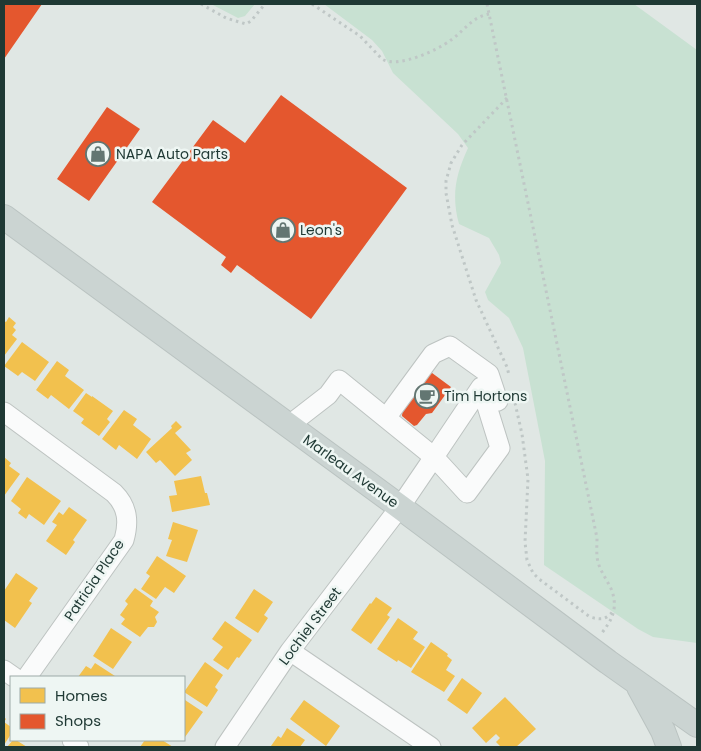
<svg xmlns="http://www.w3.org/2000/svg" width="701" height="751" font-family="Poppins,sans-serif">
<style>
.green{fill:#c8e1d2}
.homes{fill:#f2c14e}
.shops{fill:#e4572e}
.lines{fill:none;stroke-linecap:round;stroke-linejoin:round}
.minor-casing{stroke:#bdc3c1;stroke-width:21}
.major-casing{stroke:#bac3c1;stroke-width:26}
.path{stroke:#bfc7c6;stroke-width:3;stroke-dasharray:2.5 4;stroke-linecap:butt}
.minor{stroke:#fafbfb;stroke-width:19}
.major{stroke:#cbd4d2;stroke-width:24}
.labels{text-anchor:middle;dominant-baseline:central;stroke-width:5;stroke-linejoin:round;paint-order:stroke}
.poi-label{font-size:14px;fill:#1f3934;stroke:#eef6f3;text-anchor:start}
.street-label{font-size:14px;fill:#1f3934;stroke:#eef6f3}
</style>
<rect width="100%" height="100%" fill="#e0e7e4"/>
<!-- green -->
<path class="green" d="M211,4h44l-10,12 -7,2z
M324,4h310l63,46v593l-44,-6 -15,-8 -94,-64 1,-104 -22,-113 -14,-30 -21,-18 -3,-8 16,-29 -2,-8 -10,-17 -30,-14c-8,-29 -3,-50 9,-76l-10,-14 -65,-61 -11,-22 -10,-11z"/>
<!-- homes -->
<path class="homes" d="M9,317l7,6 -3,4 3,3 -4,5 5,4 -13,17v-35l2,1z
M22,342l27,20 -14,19 -13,-9 -4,4 -14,-10z
M57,361l12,9 -4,6 19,14 -15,19 -18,-14 -3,4 -12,-9z
M86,393l6,4v-1l21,15 -6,8 3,3 -11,14 -18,-13 3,-4 -11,-8z
M124,410l13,9 -4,6 18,14 -14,20 -18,-14 -3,5 -14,-11z
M176,421l6,6 -7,6 16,17 -5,3 6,7 -17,16 -15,-16 -4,3 -10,-11 26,-24 -1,-2z
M4,457l7,6 -2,3 11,8 -16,22z
M201,476l4,17h2l3,12 -38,7 -3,-16 8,-1 -3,-14z
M27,477l34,24 -17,24 -15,-11 -3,5 -8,-6 3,-4 -10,-8z
M69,507l18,13 -14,20 2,2 -9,13 -20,-14 11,-16 -5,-3 7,-10 4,3z
M173,522l25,8 -11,32 -21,-6 6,-16 -4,-1z
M157,556l29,20 -12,17 -9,-6 -9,12 -15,-10 9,-13 -4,-3z
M16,573l22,15 -9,13 3,2 -17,25 -11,-8v-29z
M135,588l18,13 -3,5 9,6 -4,5 2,5 -3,5h-6l-8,10 -19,-13 4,-5 -5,-4 8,-11 -3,-3z
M254,589l19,13 -9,13 4,3 -10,15 -23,-15z
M376,597l16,11 -5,7 3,2 -19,27 -20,-14 19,-27 1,1z
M398,618l20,14 -5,7 12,8 -14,21 -13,-8 -1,2 -20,-13z
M225,621l27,19 -13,18 -2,-1 -9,13 -15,-10 10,-13 -11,-8z
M111,628l21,14 -19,27 -20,-13z
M431,642l17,12 -1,2 5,4 -6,10 9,6 -11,16 -33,-20z
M205,662l18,13 -8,12 3,3 -11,17 -23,-15z
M95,663l20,13 -1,1h-36l8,-11 5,3z
M462,678l20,15 -15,21 -20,-14z
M505,697l31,32 -20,18h-15l-5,-5 4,-4 -4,-4 -10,9 -14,-15z
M185,700l18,12 -18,25 -1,-1z
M304,700l36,26 -14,20 -36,-27z
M4,717l2,2 -2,3 7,5v7l-7,11z
M287,728l18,12 -5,7 -29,-1 7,-10 3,2z
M13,740h3l11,7h-20z
M145,740h17l11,7h-33z"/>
<!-- shops -->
<path class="shops" d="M4,4h38l-38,55z
M281,95l126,93 -96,131 -74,-54 -6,8 -10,-8 5,-8 -74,-55 61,-82 32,23z
M107,107l33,22 -51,72 -32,-22z
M428,370l23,17 -19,26 -6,1 -9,11 -3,1 -12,-10 1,-11z"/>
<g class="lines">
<defs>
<path id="minor" d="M4,412l110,81c14,14 15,29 10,47l-97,137
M386,418l47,-64 17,-8 39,28 9,27
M290,651l141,96
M4,670l10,7
M72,740l7,7
M225,747l65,-96 110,-144 34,-50 33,36 33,-45 -19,-61 -47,70 -95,-77 -11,15 -40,31"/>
<path id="major" d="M4,217l396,290 208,155 89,63
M639,687l24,44 6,16"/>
</defs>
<!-- minor casing -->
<use href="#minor" class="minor-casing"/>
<!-- major casing -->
<use href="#major" class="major-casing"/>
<!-- path -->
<path class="path" d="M201,4l25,14 20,6 5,-3 14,-17
M312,4l48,32 22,23c15,10 56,-9 69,-19 14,-10 21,-23 38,-26
M487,4l110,534c0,8 -1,16 1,24 3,11 10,19 14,29 6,18 0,29 -11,43
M507,98l-45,47 -11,18 -5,18v12l6,32 24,75 31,67 2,8
M515,403l7,31 6,45 -3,63 2,18 6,13 6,6 51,38c11,3 16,3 23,-6"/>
<!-- minor -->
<use href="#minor" class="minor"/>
<!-- major -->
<use href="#major" class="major"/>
</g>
<!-- icons -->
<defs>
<symbol id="shop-ring" viewBox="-11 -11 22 22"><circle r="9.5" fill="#eef6f3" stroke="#637672" stroke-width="1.5"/><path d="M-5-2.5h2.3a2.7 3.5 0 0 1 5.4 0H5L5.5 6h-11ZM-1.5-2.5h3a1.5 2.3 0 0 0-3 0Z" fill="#637672"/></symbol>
<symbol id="cafe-ring" viewBox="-11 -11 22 22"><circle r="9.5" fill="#eef6f3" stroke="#637672" stroke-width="1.5"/><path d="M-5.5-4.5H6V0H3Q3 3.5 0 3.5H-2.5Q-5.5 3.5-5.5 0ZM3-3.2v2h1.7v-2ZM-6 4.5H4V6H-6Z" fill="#637672"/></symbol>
</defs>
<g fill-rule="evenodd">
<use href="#shop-ring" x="84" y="140" width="28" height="28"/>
<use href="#shop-ring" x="269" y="216" width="28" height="28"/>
<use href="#cafe-ring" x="413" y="382" width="28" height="28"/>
</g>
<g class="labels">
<!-- poi labels -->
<g class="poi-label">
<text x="116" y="154">NAPA Auto Parts</text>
<text x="300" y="230">Leon's</text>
<text x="444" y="396">Tim Hortons</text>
</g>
<!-- street labels -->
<g class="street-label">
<text transform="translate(351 471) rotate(36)">Marleau Avenue</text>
<text transform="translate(94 580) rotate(-56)">Patricia Place</text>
<text transform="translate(310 626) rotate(-53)">Lochiel Street</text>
</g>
</g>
<!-- border -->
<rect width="701" height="751" fill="none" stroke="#1f3934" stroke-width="10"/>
<!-- legend -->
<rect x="10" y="676" width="175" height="65" fill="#eef6f3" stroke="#9baaa7"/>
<rect x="20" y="688" width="25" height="15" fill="#f2c14e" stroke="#9baaa7"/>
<text x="55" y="701" font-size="15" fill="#1f3934">Homes</text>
<rect x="20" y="714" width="25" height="15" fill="#e4572e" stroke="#9baaa7"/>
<text x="55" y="726" font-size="15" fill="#1f3934">Shops</text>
</svg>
